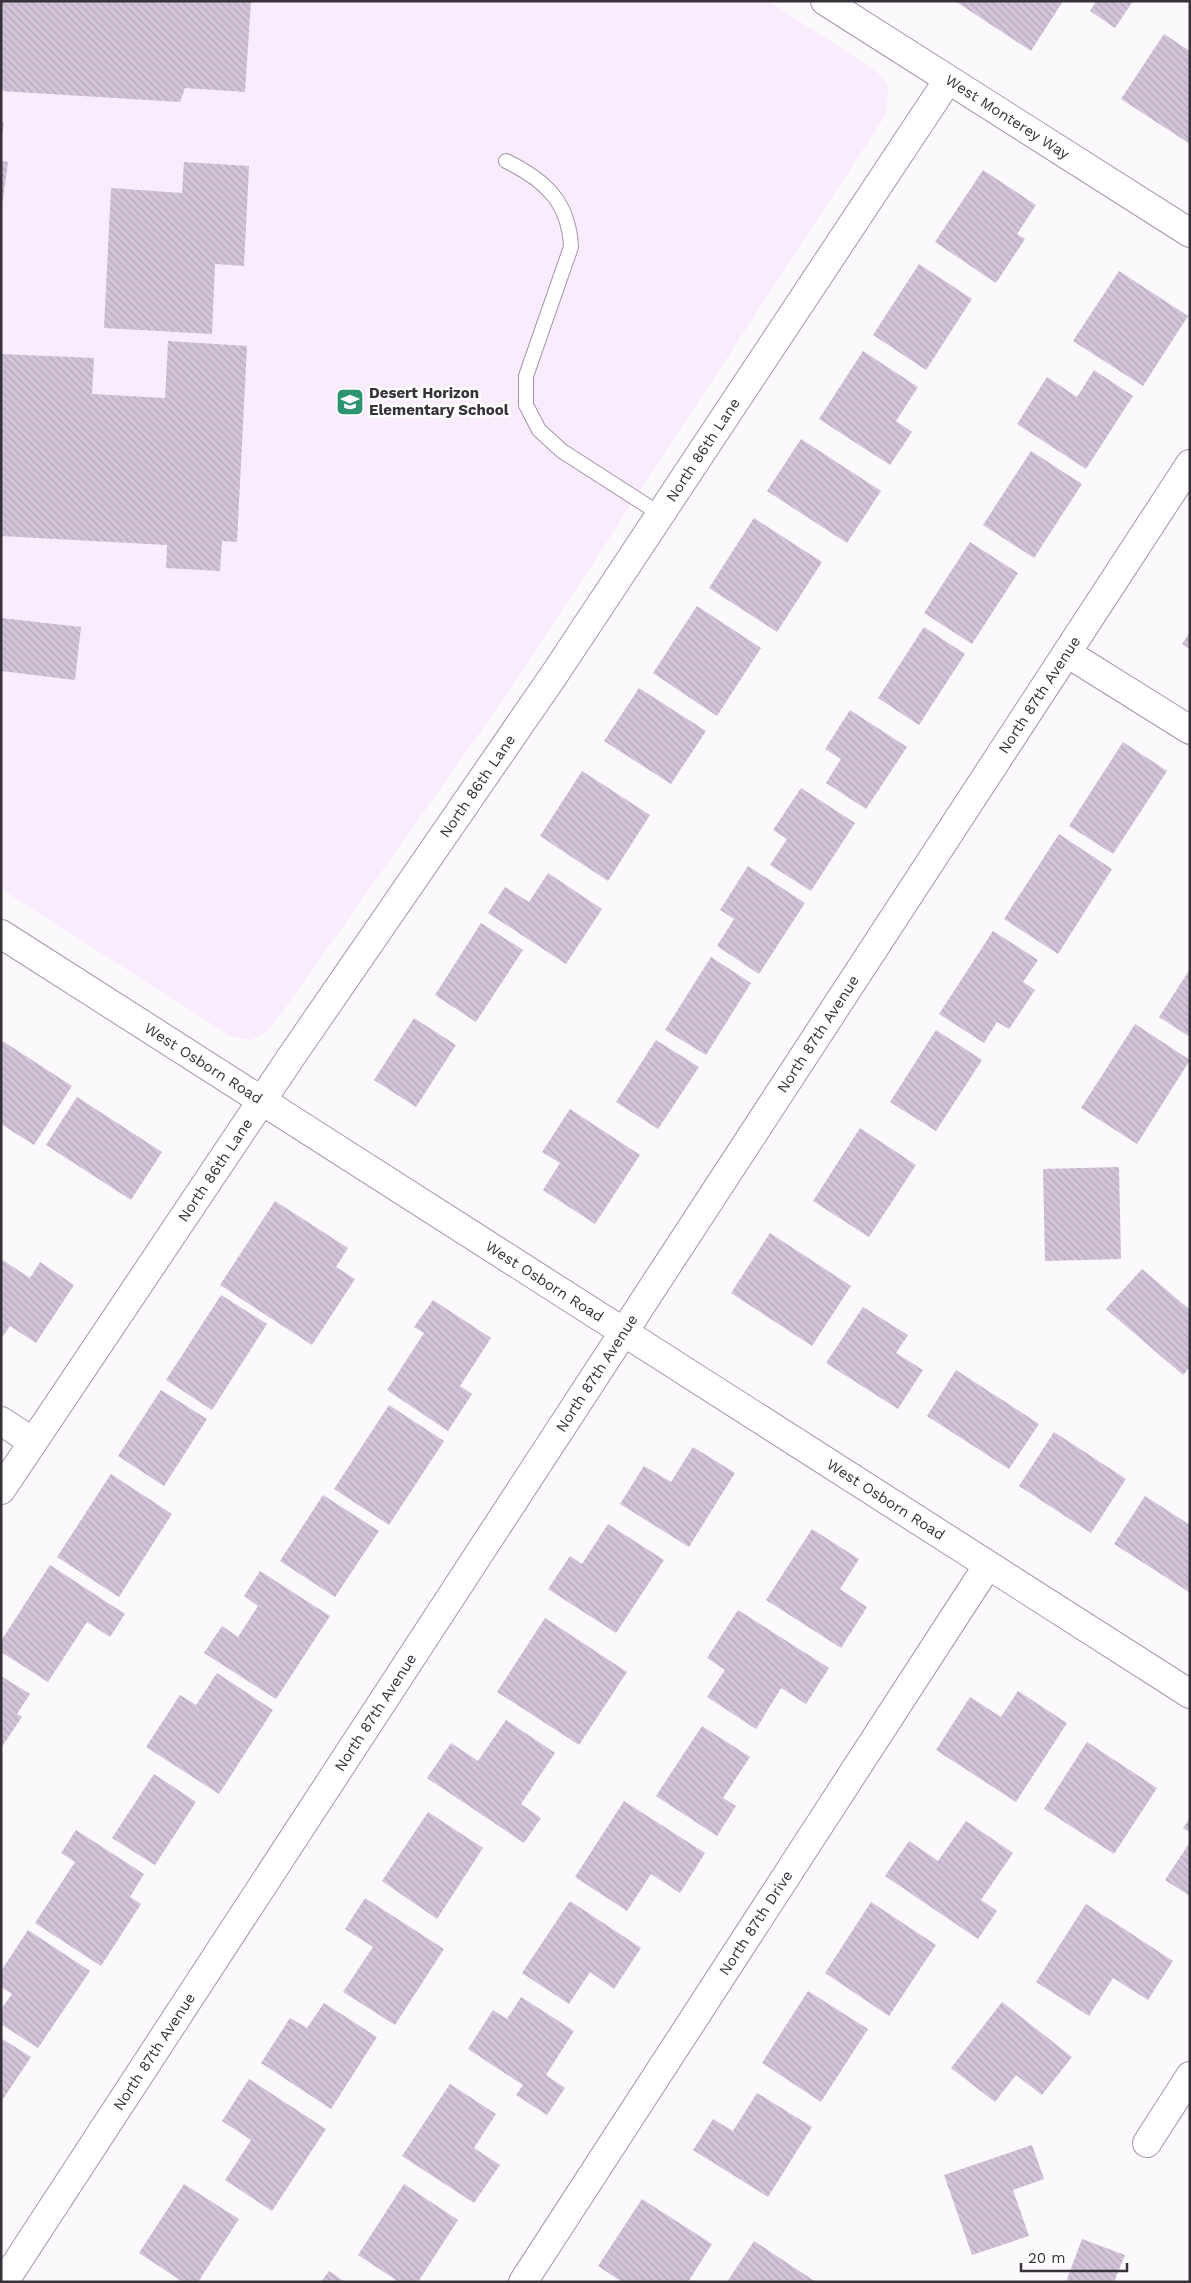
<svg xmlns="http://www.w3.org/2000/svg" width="1191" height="2283" font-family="'Work Sans',sans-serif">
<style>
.built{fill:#f8ecfd}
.building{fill:url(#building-back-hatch)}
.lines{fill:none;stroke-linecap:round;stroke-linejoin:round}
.service-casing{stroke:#a395a9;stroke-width:16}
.minor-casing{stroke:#a395a9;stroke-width:30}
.tertiary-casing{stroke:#a395a9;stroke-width:30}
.service{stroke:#fff;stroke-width:14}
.minor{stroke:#fff;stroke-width:28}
.tertiary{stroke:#fff;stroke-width:28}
.labels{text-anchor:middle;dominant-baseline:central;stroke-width:5;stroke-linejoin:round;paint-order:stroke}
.street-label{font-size:15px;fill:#373139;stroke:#fff}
.poi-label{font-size:15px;font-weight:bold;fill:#373139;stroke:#fff;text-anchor:start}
</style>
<defs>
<pattern id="building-back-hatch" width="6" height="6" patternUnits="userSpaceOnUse" patternTransform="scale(1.25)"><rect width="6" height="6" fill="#d3c4d9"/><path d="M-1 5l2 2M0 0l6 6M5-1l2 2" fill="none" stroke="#b6a9bb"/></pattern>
</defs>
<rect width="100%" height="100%" fill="#fcf9fd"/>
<!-- built -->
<path class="built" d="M1,1h767l90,58 20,14 10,12 -1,28 -377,577 -229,324 -16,19 -14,7 -19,-3 -231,-148z"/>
<!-- building -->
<path class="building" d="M1,1h250l-6,91 -60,-4 -5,14 -179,-11z
M955,1h108l-32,50z
M1096,1h37l-18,27 -25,-17z
M1164,34l26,17v93l-69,-45z
M1,122l3,1 -2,12h-1z
M1,161l7,1 -6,44h-1z
M184,162l65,4 -5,100 -29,-2 -3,70 -108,-6 7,-140 71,5z
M983,170l53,35 -19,29 8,5 -29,44 -61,-41z
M919,264l53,35 -46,71 -53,-35z
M1119,271l69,45 -45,70 -70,-45z
M168,341l79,5 -10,196 -15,-1 -2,30 -54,-3 1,-23 -166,-9v-182l93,4 -2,36 73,4z
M863,351l55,36 -22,34 16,11 -22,33 -71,-46z
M1094,370l39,26 -47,73 -69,-45 30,-47 30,20z
M801,439l80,52 -34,52 -80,-52z
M1031,451l51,33 -48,74 -51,-33z
M754,518l68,44 -45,70 -68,-44z
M970,542l48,31 -46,71 -48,-31z
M697,606l64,42 -44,68 -64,-43z
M1,618l80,9 -6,53 -74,-9z
M924,627l41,27 -46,71 -41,-27z
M1190,632v17l-8,-5z
M639,688l67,43 -35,53 -67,-43z
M850,710l57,37 -41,62 -40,-26 15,-24 -16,-10z
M1123,742l44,29 -54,83 -44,-28z
M582,771l68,44 -42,66 -68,-45z
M801,788l54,35 -44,68 -41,-26 17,-26 -14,-9z
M1059,834l53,35 -54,85 -54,-35z
M748,866l57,37 -46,71 -42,-28 17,-27 -14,-9z
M548,873l54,36 -36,55 -78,-51 17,-26 24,15z
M481,923l42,27 -47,72 -41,-27z
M993,931l45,29 -15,22 12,8 -26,39 -12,-7 -13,21 -45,-29z
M711,957l40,26 -45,72 -41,-25z
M1190,969v68l-31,-20z
M414,1018l42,27 -40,62 -42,-27z
M1135,1024l55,36 -53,84 -56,-36z
M936,1030l46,30 -46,71 -46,-29z
M1,1040l71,46 -38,59 -33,-21z
M656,1040l43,27 -41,62 -42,-27z
M77,1097l85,55 -31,48 -85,-55z
M570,1109l70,46 -45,69 -52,-34 17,-27 -18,-11z
M860,1128l56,37 -47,72 -56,-36z
M1119,1167l2,92 -76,2 -2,-92z
M275,1201l73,47 -12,19 19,12 -43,66 -92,-60z
M770,1233l81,53 -39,60 -81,-53z
M1,1259l29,19 10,-16 34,23 -38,58 -26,-17 -9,13z
M1142,1269l48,41v57l-7,8 -77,-66z
M221,1295l46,29 -55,86 -46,-30z
M433,1300l58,38 -31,48 12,8 -24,37 -61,-41 37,-57 -10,-6z
M863,1307l45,28 -12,18 27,17 -25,39 -72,-46z
M956,1370l83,54 -30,45 -82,-53z
M161,1390l46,29 -43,67 -46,-30z
M389,1405l55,36 -55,84 -55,-36z
M1054,1432l72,47 -35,54 -72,-47z
M693,1447l42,26 -46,74 -69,-43 24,-38 27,16z
M111,1474l61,40 -53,83 -62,-40z
M323,1495l56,36 -44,66 -55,-36z
M1145,1496l45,29 -1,67 -75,-48z
M608,1524l56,36 -48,73 -68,-44 22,-33 12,8z
M812,1529l47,30 -19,30 27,18 -26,41 -75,-48z
M50,1565l75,49 -15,23 -23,-15 -39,60 -47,-30v-11z
M260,1571l70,45 -54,83 -72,-46 18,-27 16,11 20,-31 -14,-10z
M738,1610l91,58 -23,36 -25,-16 -25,41 -49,-32 18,-27 -18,-12z
M545,1618l82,54 -48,73 -82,-53z
M217,1673l56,37 -54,84 -73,-47 34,-52 16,10z
M1,1676l29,18 -13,20 5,3 -21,31z
M1018,1691l49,32 -51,79 -80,-52 34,-53 31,20z
M506,1720l49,33 -34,51 20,14 -17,25 -97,-65 24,-35 27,18z
M702,1726l48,31 -27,41 13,8 -19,30 -61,-40z
M1087,1742l70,46 -43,66 -70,-45z
M154,1774l42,28 -41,63 -43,-27z
M624,1801l81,52 -25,40 -29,-19 -24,37 -52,-34z
M428,1812l55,36 -46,71 -55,-38z
M1190,1818v14l-7,-4z
M966,1821l47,32 -32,47 16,11 -19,28 -93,-63 24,-35 29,20z
M76,1830l68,44 -14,23 11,7 -40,62 -66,-43 40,-61 -14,-9z
M1190,1842v54l-25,-16z
M365,1898l79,51 -49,76 -52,-33 30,-45 -28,-18z
M570,1901l71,47 -27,41 -24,-17 -21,32 -47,-31z
M871,1902l65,43 -47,71 -64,-43z
M1086,1904l87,57 -25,39 -35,-22 -24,38 -53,-34z
M28,1930l62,41 -52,77 -37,-24v-15l11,-15 -11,-7v-16z
M808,1991l60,38 -47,73 -59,-39z
M521,1997l53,34 -28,44 19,13 -18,27 -31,-20 7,-10 -55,-36 25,-39 14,9z
M1002,2002l70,55 -30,38 -26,-20 -21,27 -44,-34z
M324,2003l53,34 -46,72 -70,-46 29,-45 17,10z
M1,2038l30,19 -30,45z
M249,2079l77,50 -54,82 -47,-31 26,-40 -29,-19z
M450,2084l46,30 -22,34 26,17 -26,38 -72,-47z
M757,2093l55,34 -44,70 -75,-47 20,-31 20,12z
M1032,2145l12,34 -31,11 16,46 -57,19 -28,-80z
M184,2184l55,35 -41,63h-15l-44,-29z
M404,2184l54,36 -40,62h-19l-41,-27z
M642,2199l70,45 -24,38h-66l-24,-16z
M1082,2239l43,16 -11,27h-48z
M754,2241l62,41h-89z
M329,2271l16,11h-24z"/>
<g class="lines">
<defs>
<path id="service" d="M506,161c39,19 63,41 65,86l-45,129v29l13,25 23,21 98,63"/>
<g id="minor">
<path id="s1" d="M825,1l365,232"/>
<path d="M1067,653l123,77"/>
<path d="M1,1421l32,21"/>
<path id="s2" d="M1,1490l290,-433 265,-385 392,-592"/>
<path d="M1147,2143l43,-67"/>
<path id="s3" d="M523,2282l465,-717"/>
</g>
<g id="tertiary">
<path id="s4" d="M1,934l1189,760"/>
<path id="s5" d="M4,2282l1186,-1818"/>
</g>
</defs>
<!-- service casing -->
<use href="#service" class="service-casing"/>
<!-- minor casing -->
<use href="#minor" class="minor-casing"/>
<!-- tertiary casing -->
<use href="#tertiary" class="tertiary-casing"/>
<!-- service -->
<use href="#service" class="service"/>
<!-- minor -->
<use href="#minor" class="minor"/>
<!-- tertiary -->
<use href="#tertiary" class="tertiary"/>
</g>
<!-- icons -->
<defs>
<symbol id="school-square" viewBox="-11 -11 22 22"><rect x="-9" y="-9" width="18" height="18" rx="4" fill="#2d9471" stroke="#fff"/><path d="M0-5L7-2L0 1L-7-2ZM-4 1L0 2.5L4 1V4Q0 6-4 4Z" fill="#fff"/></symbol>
</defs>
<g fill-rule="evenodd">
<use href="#school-square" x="334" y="386" width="32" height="32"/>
</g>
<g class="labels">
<!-- street labels -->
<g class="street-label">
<text stroke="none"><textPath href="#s1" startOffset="216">West Monterey Way</textPath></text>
<text stroke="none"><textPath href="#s2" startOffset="1255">North 86th Lane</textPath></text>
<text stroke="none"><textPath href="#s5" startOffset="1895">North 87th Avenue</textPath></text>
<text stroke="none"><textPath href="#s2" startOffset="850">North 86th Lane</textPath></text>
<text stroke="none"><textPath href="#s5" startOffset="1490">North 87th Avenue</textPath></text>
<text stroke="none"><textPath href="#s4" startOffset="240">West Osborn Road</textPath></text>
<text stroke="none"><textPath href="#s2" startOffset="385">North 86th Lane</textPath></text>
<text stroke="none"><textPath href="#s4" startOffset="645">West Osborn Road</textPath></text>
<text stroke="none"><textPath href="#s5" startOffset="1085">North 87th Avenue</textPath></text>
<text stroke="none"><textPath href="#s4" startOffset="1050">West Osborn Road</textPath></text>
<text stroke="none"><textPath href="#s5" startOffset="680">North 87th Avenue</textPath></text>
<text stroke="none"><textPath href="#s3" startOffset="428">North 87th Drive</textPath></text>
<text stroke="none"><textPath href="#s5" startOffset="275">North 87th Avenue</textPath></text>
</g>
<!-- poi labels -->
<g class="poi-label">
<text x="369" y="393">Desert Horizon<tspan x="369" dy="17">Elementary School</tspan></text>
</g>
</g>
<!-- border -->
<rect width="1191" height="2283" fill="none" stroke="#373139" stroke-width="5"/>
<!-- scale -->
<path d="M1021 2263v8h106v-8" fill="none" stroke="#373139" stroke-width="2.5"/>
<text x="1028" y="2263" font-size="15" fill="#373139" stroke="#ffffff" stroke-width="4" paint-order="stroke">20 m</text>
</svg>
